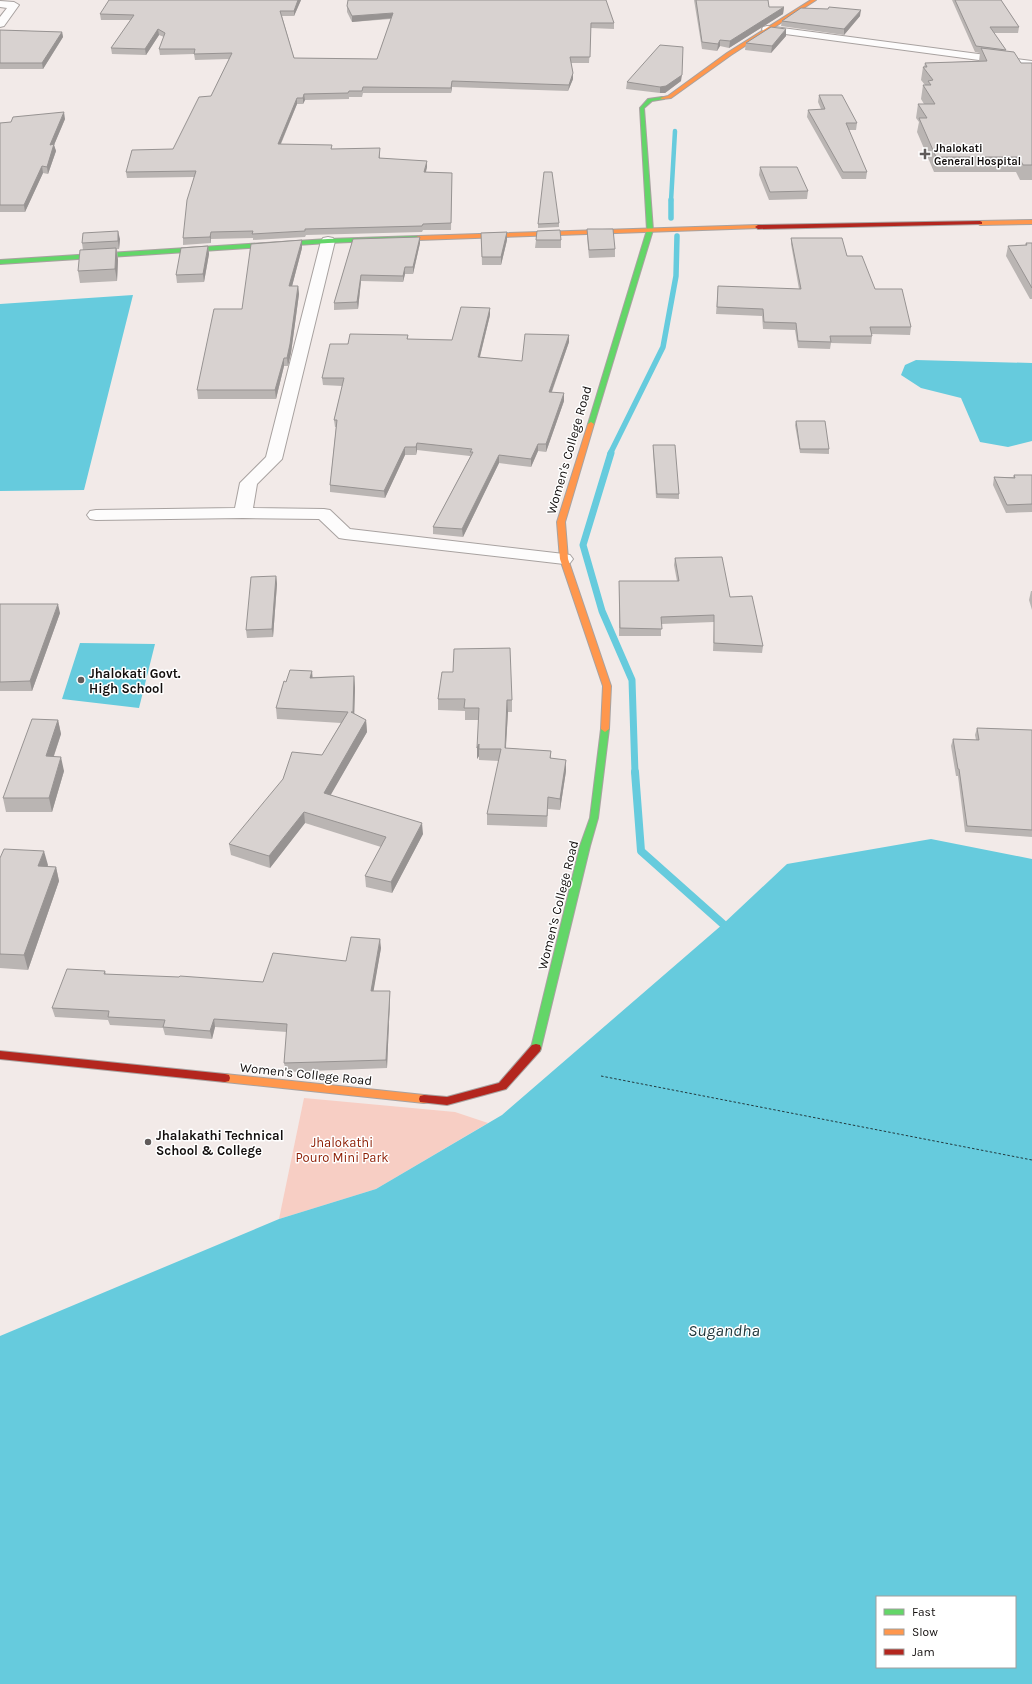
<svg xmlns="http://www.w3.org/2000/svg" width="1032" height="1684" font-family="Karla,sans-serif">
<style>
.green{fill:#f7cec4}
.water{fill:#66cbdd;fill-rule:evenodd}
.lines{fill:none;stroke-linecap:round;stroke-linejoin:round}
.stream-far3{stroke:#66cbdd;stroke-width:4.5}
.stream-far2{stroke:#66cbdd;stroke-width:5.5}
.stream-far1{stroke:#66cbdd;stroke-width:7}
.stream{stroke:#66cbdd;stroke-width:8}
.ferry{stroke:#22393e;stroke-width:1;stroke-dasharray:2.5 2;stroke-linecap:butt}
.street-casing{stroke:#a8a2a0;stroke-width:2}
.fast-casing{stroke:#a8a2a0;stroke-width:2}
.slow-casing{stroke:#a8a2a0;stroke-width:2}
.jam-casing{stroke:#a8a2a0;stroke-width:2}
.street{fill:#fdfcfc;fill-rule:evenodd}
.fast{fill:#63d668;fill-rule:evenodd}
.slow{fill:#ff974d;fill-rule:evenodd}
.jam{fill:#b3261e;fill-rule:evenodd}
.wall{fill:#bab5b3}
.shaded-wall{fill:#979392}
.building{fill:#d8d2d0;stroke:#979392}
.poi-dot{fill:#605b5a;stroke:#fff;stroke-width:1.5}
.labels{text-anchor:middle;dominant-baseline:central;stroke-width:3;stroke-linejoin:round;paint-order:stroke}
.far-poi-label{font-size:11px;font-weight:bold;fill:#120e0d;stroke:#fff;text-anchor:start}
.street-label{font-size:13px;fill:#120e0d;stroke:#fff}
.poi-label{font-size:13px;font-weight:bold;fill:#120e0d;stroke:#fff;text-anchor:start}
.park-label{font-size:13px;fill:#8d1d03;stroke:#fff}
.near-water-label{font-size:17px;font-style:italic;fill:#22393e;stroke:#fff}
</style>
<rect width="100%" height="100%" fill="#f2eae8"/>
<!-- green -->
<path class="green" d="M304,1098l151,14 33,11 -112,66 -97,30z"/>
<!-- water -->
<path class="water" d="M133,295l-49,195 -84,1v-187z
M916,360l116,3v78l-24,6 -28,-5 -19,-44 -40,-10 -20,-13 4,-10z
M80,643l75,1 -16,64 -77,-9z
M931,839l101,20v825h-1032v-348l279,-117 97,-30 126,-74 221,-191 64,-60zM877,1597h138v70h-138z"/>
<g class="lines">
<!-- stream-far3 -->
<path class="stream-far3" d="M671,201l4,-70"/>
<!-- stream-far2 -->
<path class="stream-far2" d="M671,200v18
M610,454l53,-107 13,-71 1,-40"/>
<!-- stream-far1 -->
<path class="stream-far1" d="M611,453l-28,92 19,66 30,69 3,93"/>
<!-- stream -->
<path class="stream" d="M635,772l6,79 82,73"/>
<!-- ferry -->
<path class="ferry" d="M601,1076l431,84"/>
<defs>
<path id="street" d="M0,1l14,1 5,3 -15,21 -4,1v-10l7,-9 -7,-1z
M767,26l265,35v6l-269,-36 -1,-2 1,-2z
M328,237l5,1 2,3 -53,218 -25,25 -4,24 71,1 6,1 20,19 214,25 6,1 3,4 -3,4 -6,1 -219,-25 -6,-1 -20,-19 -76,-1 -147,2 -6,-1 -3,-4 3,-4 6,-1 139,-2 5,-25 26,-26 55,-216 2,-3z"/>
<path id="fast" d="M662,97h2v2l-12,2 -8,7 9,122 -59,194 -3,2 -3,-2 59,-194 -7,-122 8,-9z
M418,236l2,1v2l-92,4 -328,21v-4l328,-21z
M605,726l4,3 -11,89 -8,28 -49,202 -1,3 -4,1 -4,-1 -1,-3 49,-202 10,-28 11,-89z"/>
<path id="slow" d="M811,0h5l-85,55 -60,43 -9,1 -2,-1 8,-2 59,-43z
M1032,220v4l-52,1 -3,-2 3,-2z
M758,225l3,2 -1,1 -342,12 -3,-2 3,-2z
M591,422l3,2 -29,98 3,37 43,127 -2,43 -4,3 -4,-3 2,-43 -43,-127 -3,-37 31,-98z
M225,1074l199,21 4,1 1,3 -1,3 -4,1 -199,-21 -4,-1 -1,-3 1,-3z"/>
<path id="jam" d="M980,221l2,1v2l-224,5 -3,-2 3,-2z
M536,1044l4,1 1,3 -1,3 -34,38 -59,16 -27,-3 -1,-3 1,-3 4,-1 23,2 52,-14 33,-38z
M0,1051l225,23 4,1 1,3 -1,3 -4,1 -225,-23z"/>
</defs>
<!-- street casing -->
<use href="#street" class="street-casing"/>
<!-- fast casing -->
<use href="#fast" class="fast-casing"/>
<!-- slow casing -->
<use href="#slow" class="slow-casing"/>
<!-- jam casing -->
<use href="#jam" class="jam-casing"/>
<!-- street -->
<use href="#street" class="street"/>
<!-- fast -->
<use href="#fast" class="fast"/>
<!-- slow -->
<use href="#slow" class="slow"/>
<!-- jam -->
<use href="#jam" class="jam"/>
</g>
<!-- wall -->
<path class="wall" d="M301,0l-7,16h-12l12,42 83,1 14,-40 -39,3 -5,-10v-6l267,17v6l-23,-1 -2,35h-18l2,10v6l-5,12 -116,-4 -1,6h-88l-1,4h-13v2l-44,1 -2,4h-6l-16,40 51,5 48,5v4l47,9 -1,5 26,1 -1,57h-28l-1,2 -116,3 -1,2 -52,3v-2l-42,1v4l-28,2v-7l11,-61 -67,1 -1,-6 47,-23 38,-53 18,-37 -34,1 -1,-6 -34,1 -1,-6 5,-12 -5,-2 -13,20 -34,-1 -1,-6 20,-28h-30l-1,-6z
M694,0h74l1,7h15l-1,7 -54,34 -9,-2 -3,5 -15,-2z
M952,0h49l18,27 -1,6h-24l12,17 -1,1 16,12h11v117h-12l-4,-8h-82l-17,-40 2,-10 -3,-4 2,-14h6l-3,-5 2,-14h2l-4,-5 2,-13h1l1,-4 54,-2 1,-8 -5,-1z
M860,16l-16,19 -63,-9 1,-5z
M0,30l62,2 1,5 -20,32h-43z
M786,36l-15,17 -26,-3 1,-7z
M681,81l-16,12h-5l-34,-4 1,-7z
M819,95l38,28 -1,7h-8l19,42 -1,7h-24l-35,-62 1,-7 13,-1 -3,-7z
M65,119l-11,26 2,6 -8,23 -5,-1 -18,39h-25v-89z
M760,167l48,24 -1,8 -38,1 -10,-25z
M559,223v4l-21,1v-4z
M587,229l28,20v8l-26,1 -2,-21z
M481,233l26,7 -6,25h-19z
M791,238l56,18 28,33 36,38 -1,8 -38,-1v2l-1,8 -40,-1 -1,6 -32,-1 -3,-18 -32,-1 -1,-13 -46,-2 2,-28 81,3 -8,-45z
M120,239l-1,10h-2l1,11 -1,21 -37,2 -2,-12 5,-21 -1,-7z
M353,239l67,4 -7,31h-8l-2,8 -42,-1 -3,28 -24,1v-7z
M536,240h25v8h-26z
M1026,243h6v56h-2l-24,-43 2,-10 17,-1z
M208,246l1,8 -5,28 -27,1 -1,-8z
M302,248l-10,38h6l1,8 -8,59 -3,13h-4l-8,33h-78l-1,-9 45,-81z
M490,315l-10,42 42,4 47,-19 -17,50 12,9 -18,51 -8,-1 -7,16 -32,-4 -36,74 -30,-3v-7l37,-70v-1l-53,-6 -1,5h-11l-20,43 -55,-6v-7l6,-58h-1l-1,-7 8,-34 -19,-1 -1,-7 26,-34 60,-9v4l44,1z
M796,421l33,28v5l-29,-1 -5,-28z
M653,445l26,49v5l-23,-1 -3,-48z
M1014,475h18v37l-26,1 -13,-28 1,-8h19z
M675,558l55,39 33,49 -1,7 -49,-2 1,-29 -53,2v12h-42v-55h58l-3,-16z
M276,576l1,8 -4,53 -26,1 -1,-8z
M1031,591h1v19l-3,-10z
M0,604l60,9 -28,78h-32z
M354,676l1,12 -1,26 12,6 1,12 -37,63 93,39 -31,59 -26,-6 -1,-11 16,-29 -76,-24 -35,45 -39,-13 -2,-11 93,-89 19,-32 -64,-4 -1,-11 10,-26 27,-5z
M438,699l74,1v12h-4l-2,36 45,3v7l15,13 -6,39 -12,-1 -1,18 -60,-2v-11l12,-53 -20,-1v-4l-2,3 2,-39h-14v-9l-27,-1z
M58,720l3,14 -7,22 10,15 -12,41h-46l-3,-14z
M977,728l55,2v107l-67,-5 -7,-56h-2l-5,-30 2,-7 23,1 -1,-5z
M0,858l48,7 -1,1 9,1 3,14 -31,89 -28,-2z
M381,948l-8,43h17v8l-3,69 -101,4 -2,-9 3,-31 -72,-5 -3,12 -47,-4 -2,-7 -53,-3 -2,-5 -53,-3 -3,-9 53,-37 1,3 157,8 83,-21z"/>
<!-- shaded-wall -->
<path class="shaded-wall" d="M298,0h3l-7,16v-5z
M784,7l-1,7 -54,34 1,-7z
M861,10l-1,6 -16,19v-6z
M393,13v5l-41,4v-6z
M158,29l1,6 -13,20 -1,-6z
M786,29v7l-15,17 1,-7z
M62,32l1,5 -20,32 -1,-6z
M720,40v6l-3,5 1,-7z
M573,73v6l-5,12 1,-6z
M682,75l-1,6 -16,12h-5v-6z
M452,81v6l-1,6v-5z
M304,94l1,6 -2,4v-6z
M297,98v6l-19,46v-6z
M64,112l1,7 -11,26 2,6 -8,23 -1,-7 3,-22z
M427,161v6l-3,11v-6z
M42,166l1,7 -18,39 -1,-7z
M118,231l2,8 -1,10 -1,-8z
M211,232v11l-1,-6z
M507,232v8l-6,25v-8z
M420,237v6l-7,31v-7z
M302,240v8l-12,46 -1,-8z
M208,246l1,8 -5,28 -1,-8z
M116,248l2,12 -1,21 -2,-12z
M405,267v7l-2,8v-6z
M361,275v6l-3,28 -1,-7z
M298,286l1,8 -8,59 -3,13 -1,-8z
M490,308v7l-12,49v-7z
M569,335v7l-20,57v-7z
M284,358v8l-8,33 -1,-9z
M564,393v8l-18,51v-8z
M417,443v7l-1,5v-8z
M538,444v7l-7,16v-8z
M405,447v8l-20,43 -1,-7z
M499,455v8l-36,74 -1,-8z
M276,576l1,8 -4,53 -1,-8z
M58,604l2,9 -28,78 -2,-10z
M312,671l1,11 -3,-4z
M354,676l1,12 -1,35 -1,-11z
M507,700l1,12 -3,47v-11z
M58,720l3,14 -12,36 -3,-14z
M366,720l1,12 -42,73 -1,-12z
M479,744v12l-2,3v-11z
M61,757l3,14 -12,41 -3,-14z
M566,760v11l-6,39v-11z
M304,812l1,11 -35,45 -1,-12z
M422,823l1,11 -31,59 -1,-11z
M44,851l4,14 -6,15 -4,-14z
M56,867l3,14 -31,89 -4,-15z
M380,939l1,9 -9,52 -1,-9z
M390,991v8l-3,69 -1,-8z
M214,1019l1,8 -3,12 -2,-8z"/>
<!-- building -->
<path class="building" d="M109,0h189l-4,11h-14l14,47 83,1 16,-46 -41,3 -5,-10 1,-6h258l8,23h-23l-1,34h-20l3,16 -4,12 -117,-4 -1,7 -88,-1 -1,4h-13l-1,2 -44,1 -1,4h-6l-19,46 54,1 -1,4 49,-1 -1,10 48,3 -3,11 28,1 -1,50 -28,1 -1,2 -117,3v2l-53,3 1,-3 -42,1 -1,5 -27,1 4,-38 9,-29 -70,1 6,-22 41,-1 26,-52 12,-1 21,-43 -38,1 1,-5h-36l6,-16 -7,-4 -13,20 -34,-1 23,-33 -34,-1z
M696,0h72l1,7h15l-54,34 -10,-1 -2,4 -16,-2z
M955,0h46l18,27h-29l16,23 -30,-4z
M829,7l32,3 -17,19 -62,-8 19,-13 27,1z
M771,27l15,2 -14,17 -26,-3z
M0,30l62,2 -20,31h-42z
M660,45l23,2 -1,28 -16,11 -6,1 -33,-5z
M981,48l33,4 7,11h11v102h-9l-4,-8h-83l-17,-39h8l-9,-14h17l-12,-19h8l-3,-4 5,-1 -10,-13h4l-2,-4 62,-2z
M819,95h23l15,28h-11l21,49h-24l-35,-62 17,-1z
M64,112l-14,33 4,-1 -7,23 -5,-1 -18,39h-24v-82l11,-1 2,-5z
M760,167h37l11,24 -38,1z
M544,172h8l7,51 -21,1z
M587,229h26l2,20 -26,1z
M560,230l1,10h-25l1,-9z
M118,231v10l-36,2 1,-10z
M507,232l-6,25h-19l-1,-24z
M420,237l-7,30h-8l-2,9 -42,-1 -4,27 -23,1 19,-64z
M791,238h51l5,18h15l13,33h27l9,38h-41l2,9h-42l1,6 -33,-1 -2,-18 -32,-1 -1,-13 -46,-2 1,-21 83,3z
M302,240l-13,46h9l-8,58 -3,14h-3l-9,32h-78l17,-81h28l9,-65z
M1026,243h6v45l-24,-42 19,-1z
M208,246l-5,28 -27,1 5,-27z
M116,248l-1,21 -37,2 2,-21z
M461,307l29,1 -12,49 44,4 3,-27 44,1 -20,57 15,1 -18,51h-8l-7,15 -32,-4 -37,74 -29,-2 40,-75h-3l2,-3 -55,-6 -1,4h-11l-21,44 -54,-6 7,-65h-3l10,-42h-22l8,-34h18l2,-10 58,1 -1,4 45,1z
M796,421h29l4,28h-29z
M653,445h22l4,49h-22z
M1014,475h18v29l-25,1 -13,-28 21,1z
M722,557l8,40 22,-1 11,50 -49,-3v-28l-53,2 1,12 -42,-1 -1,-47h60l-4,-23z
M276,576l-4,53 -26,1 5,-53z
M0,604h58l-28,77 -30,1z
M510,648l2,52h-5l-2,48 46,3 -1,7 16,2 -6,39 -12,-2 -1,19 -60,-2 14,-65h-22v-5l-2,4 2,-40h-15l1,-9h-27l4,-27h11l1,-23z
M290,670l22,1 -2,7 44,-2 -1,36h-2l15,8 -42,73 98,30 -31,59 -26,-6 21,-39 -82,-25 -35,44 -40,-12 54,-65 9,-27 30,3 26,-43 -72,-4 8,-27 2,1z
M32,719l26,1 -12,36 15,1 -12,41h-46z
M977,728l55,2v100l-65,-4 -8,-57h-1l-5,-30 26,1z
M4,849l40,2 -6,15 18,1 -32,88 -24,-1v-96z
M351,937l29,2 -9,52h19l-4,69 -102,3 3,-39 -73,-5 -4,12 -47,-4 2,-7 -57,-3 1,-6 -57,-3 15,-39 38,2 -1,3 75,3 1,-1 83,6 10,-29 73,8z"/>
<!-- markers -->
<g class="poi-dot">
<path d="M923 148h4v4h4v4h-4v4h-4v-4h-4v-4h4z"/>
<circle cx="81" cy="680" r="4"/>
<circle cx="148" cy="1142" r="4"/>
</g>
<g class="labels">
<!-- far-poi labels -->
<g class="far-poi-label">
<text x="934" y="148">Jhalokati<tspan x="934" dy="13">General Hospital</tspan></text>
</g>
<!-- street labels -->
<g class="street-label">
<text transform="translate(569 450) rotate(-74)">Women's College Road</text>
<text transform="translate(558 905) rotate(-76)">Women's College Road</text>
<text transform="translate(306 1074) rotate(6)">Women's College Road</text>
</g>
<!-- poi labels -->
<g class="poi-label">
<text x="89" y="673">Jhalokati Govt.<tspan x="89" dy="15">High School</tspan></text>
<text x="156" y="1135">Jhalakathi Technical<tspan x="156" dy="15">School &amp; College</tspan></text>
</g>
<!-- park labels -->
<g class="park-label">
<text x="342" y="1142">Jhalokathi<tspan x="342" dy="15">Pouro Mini Park</tspan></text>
</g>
<!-- near-water labels -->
<g class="near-water-label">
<text x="724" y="1330">Sugandha</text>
</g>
</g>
<!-- legend -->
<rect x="876" y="1596" width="140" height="72" fill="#ffffff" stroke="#a09f9e"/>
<rect x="884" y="1609" width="20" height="6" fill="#63d668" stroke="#a09f9e"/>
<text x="912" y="1616" font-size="12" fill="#120e0d">Fast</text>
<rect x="884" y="1629" width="20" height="6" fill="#ff974d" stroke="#a09f9e"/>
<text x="912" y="1636" font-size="12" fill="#120e0d">Slow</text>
<rect x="884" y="1649" width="20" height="6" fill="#b3261e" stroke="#a09f9e"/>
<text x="912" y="1656" font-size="12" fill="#120e0d">Jam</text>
</svg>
